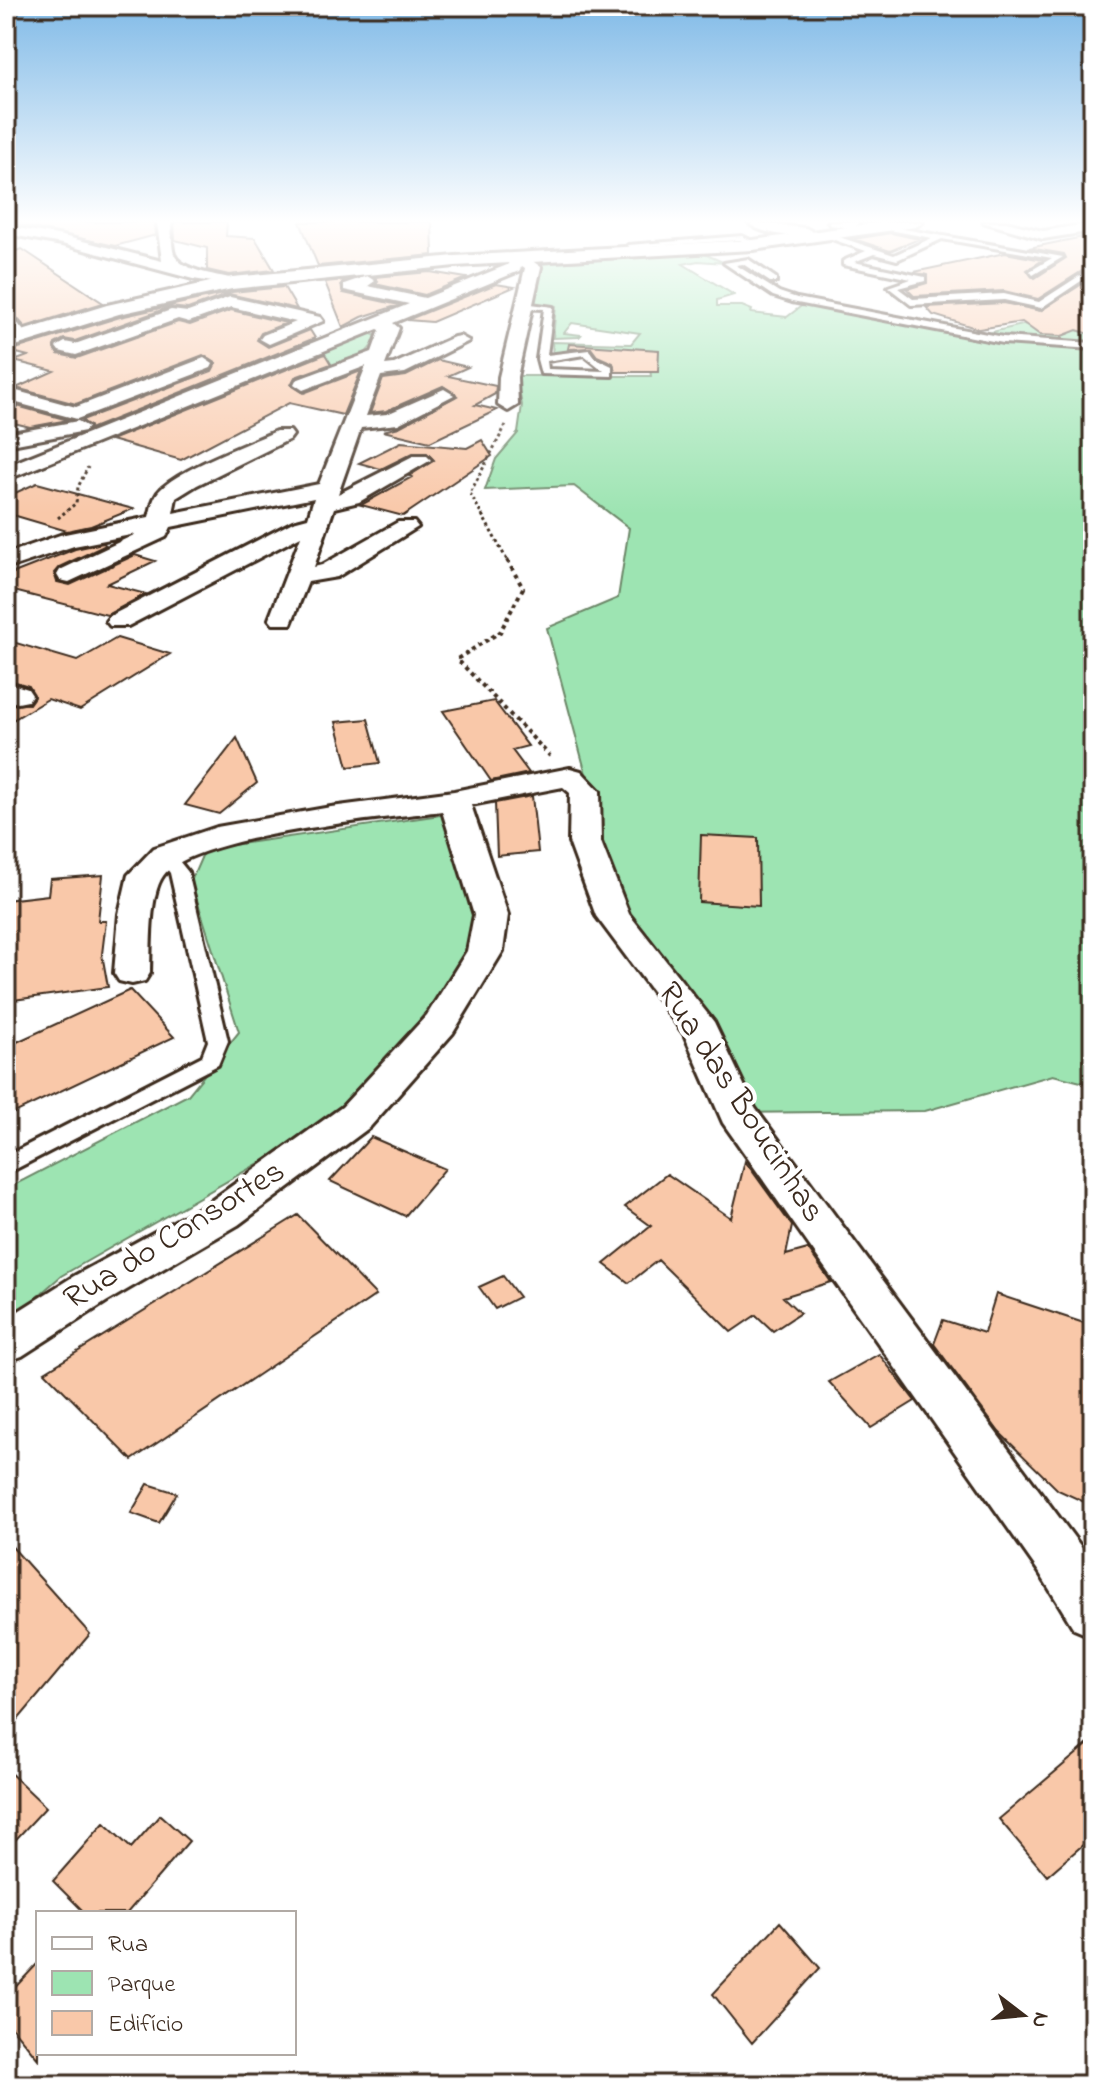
<svg xmlns="http://www.w3.org/2000/svg" width="1099" height="2091" font-family="'Indie Flower',sans-serif">
<style>
.green{fill:#9de4b2;stroke:#6c8768;stroke-width:2}
.building{fill:#f9c8a9;stroke:#3b2a1e;stroke-width:2}
.lines{fill:none;stroke-linecap:round;stroke-linejoin:round}
.service-casing{stroke:#3b2a1e;stroke-width:6}
.minor-casing{stroke:#3b2a1e;stroke-width:6}
.secondary-casing{stroke:#3b2a1e;stroke-width:6}
.path-far1{stroke:#3b2a1e;stroke-width:3;stroke-dasharray:3 3;stroke-linecap:butt}
.path{stroke:#3b2a1e;stroke-width:4;stroke-dasharray:4 4;stroke-linecap:butt}
.service{fill:#fff;fill-rule:evenodd}
.minor{fill:#fff;fill-rule:evenodd}
.secondary{fill:#fff;fill-rule:evenodd}
.labels{text-anchor:middle;dominant-baseline:central;stroke-width:8;stroke-linejoin:round;paint-order:stroke}
.street-label{font-size:34px;fill:#3b2a1e;stroke:#fff}
</style>
<rect width="100%" height="100%" fill="#fff"/>
<filter id="ink" filterUnits="userSpaceOnUse"><feTurbulence type="fractalNoise" baseFrequency=".0125" numOctaves="2"/><feDisplacementMap in="SourceGraphic" scale="16" xChannelSelector="R" yChannelSelector="G"/><feConvolveMatrix kernelMatrix="1 2 1 2 8 2 1 2 1" color-interpolation-filters="sRGB"/></filter>
<g filter="url(#ink)">
<!-- green -->
<path class="green" d="M702,253l23,10 -27,-2 -15,3 51,31 -17,5v6h25l10,4 -1,3 36,4 17,-13 198,38 91,7v736l-40,-10 -128,36 -188,2 -124,-197 -17,-122 -10,-20 -39,-146 71,-30 11,-70 -55,-42 -89,4 11,-31 22,-26 4,-28 -6,-29h135l-4,-26 -64,-4 -22,9h-8l-1,-13 79,2 9,-11 -68,-10 -8,10 17,2 -2,2 -26,1 3,-32 -23,-3 6,-39z
M1039,318l54,17v8l-78,-3 -32,-6 57,-13z
M369,333l10,4 -15,18 -45,19 -17,-4 -22,7 -16,-4z
M447,814l29,106 -4,28 -56,77 -92,101 -263,150 -55,48v-135l182,-94 51,-63 -48,-151 14,-32z"/>
<!-- building -->
<path class="building" d="M6,222h148l2,13 -41,11z
M174,222h53l-1,14 29,2 19,32 -45,5 -22,-5v-22l-32,-8z
M300,222h132l1,33 -115,11z
M891,233l28,6 -29,12 -36,-12z
M1093,235v29l-55,35 -34,-8 -90,5 -7,-7 20,-6v-8l-13,-3 91,-19 38,7 -16,10 8,8 31,-20 -2,-4 -35,-6z
M22,249l81,54 -78,24 -19,-21v-52z
M430,272l36,6 -41,17 -50,-11 3,-3 -3,-4z
M1093,277v58l-16,-5 -15,6 -22,-1 -18,-13 -43,7 -46,-14 -7,-8 78,-4 36,8z
M345,280l-4,4 2,9 56,12 -37,12 -19,10 -18,-45z
M496,284l18,3 -82,35 -25,-2z
M284,287l13,22 -68,-15 -41,15 -18,-2 -95,34 -11,-2 -9,5 -1,5 4,5 19,4 101,-36 12,3 41,-15 55,13 -25,10 -4,7 11,7 42,-17 5,8 -225,91 -8,-9 130,-49 4,-8 -13,-8 -127,49 -60,-16 38,-17 -40,-10 14,-5 -19,-5 111,-34 112,-25z
M569,344l90,6 -1,22h-43l-2,-9 -16,-7 -6,-8 -23,1z
M325,354l6,10 -36,13 -4,8 13,8 57,-22 -18,44 -54,-12 -108,57 -70,-20z
M438,360l30,7 -20,9 48,10 -1,8 -20,11 22,5 -67,32 -47,-11 16,-4 58,-31 -14,-10 -57,25 -16,2 13,-34 23,-3z
M6,403l62,17 -38,7 -24,-6z
M482,440l10,16 -89,60 -42,-11 51,-28 -3,-1 25,-16 -7,-7h-14l-32,16 -22,-6 42,-21 66,6z
M37,483l96,26 -42,17 -24,5 -61,-18v-16z
M103,543l3,2 -47,22 -5,6 3,9 13,3 65,-30 20,6 -48,23 39,10 -39,21 -101,-26v-13l69,-27z
M117,638l53,16 -90,56 -32,-11 -42,25v-21l23,1 5,-7 -5,-11 -23,-7v-39l71,21z
M494,701l34,45 -16,4 17,23 -38,8 -48,-70z
M368,719l12,44 -32,4 -12,-45z
M237,738l20,45 -38,31 -34,-9z
M532,796l6,56 -41,4 -2,-53z
M701,835l57,3 1,68 -60,-4z
M103,875l-5,46h8l-4,33 6,33 -102,14v-101l42,-5 2,-16z
M130,990l44,47 -168,80v-70z
M371,1137l74,32 -40,47 -75,-35z
M745,1161l47,65 -6,29 22,-6 23,33 -48,15 17,16 -27,18 -17,-16 -25,17 -73,-72 -29,23 -25,-19 47,-38 -26,-19 42,-33 64,44z
M298,1215l78,80 -244,165 -87,-88z
M503,1276l16,21 -24,12 -16,-22z
M996,1294l97,32v180l-35,-16 -59,-58 -65,-88 9,-24 41,13z
M879,1354l36,47 -44,27 -42,-46z
M148,1484l29,9 -18,30 -28,-10z
M6,1540l84,94 -84,100z
M1093,1740v96l-46,40 -48,-57z
M6,1769l40,38 -40,43z
M160,1815l29,26 -62,72h-42l-32,-32 51,-58 27,25z
M780,1922l40,46 -68,75 -39,-49z
M38,1963v96l-32,-39v-23z"/>
<g class="lines">
<defs>
<path id="service" d="M881,225l182,32 -30,18 -3,-4 22,-13 -110,-19 -45,21 -23,-6 -20,8 71,15v4l-27,7 15,11 91,-5 35,8 54,-35v6l-52,35 -37,-8 -93,5 -23,-18 23,-8 -68,-14v-4l23,-10 -43,-15 7,-2 64,21 38,-17 -48,-9z
M742,236l14,7v4l-16,-7 -103,7 2,5 -4,2 -7,-9z
M748,259l28,19v4h-6l-27,-18 -7,1 43,27 18,6 206,39 90,6v6l-90,-6 -211,-41 -19,-6 -49,-33z
M524,303l29,4 -6,48 42,-5 6,8 17,8v10l-71,-2 -4,-15 7,-50 -23,-1zM584,355l20,16 -56,-2 -1,-8z
M6,309l22,27v4h-6l-16,-22z
M165,850l6,1 17,21 40,169 -10,24 -212,109v-18l196,-100 6,-15 -38,-168 -14,-18z"/>
<path id="minor" d="M157,222h14c1,10 0,23 3,32 7,18 47,21 64,26v6l-45,-7 -131,-35 -56,-10v-8l57,10 99,25z
M748,222l58,6 7,4c-11,8 -56,2 -65,-10z
M828,222h30l1,2 -7,4 -22,-3z
M983,222h23l37,9 50,-8v8l-50,8z
M521,253l20,14 -24,110 1,28 -10,6 -10,-6 1,-28 26,-109 -3,-2 -3,5 -126,52 6,5 -14,37 9,-1 60,-27 6,-1 9,5 -64,32 -24,3 -15,40 21,-2 57,-25 10,6 -56,29 -37,4 -23,66 75,-38h14l4,4 -72,42 -25,6 -20,59 8,-2 76,-43h16l4,5 -81,50 -29,5 -17,42h-18l-4,-5 32,-83 -173,90h-18l-4,-5 4,-5 183,-94 15,-4 6,-20 -143,29 -5,10 -97,45 -9,-2 -3,-5 3,-5 76,-36 -62,12 -68,23v-15l54,-19 89,-18c3,-11 4,-21 13,-29 25,-22 81,-42 114,-57h14l3,4 -3,4 -93,46 -21,13 -3,15 146,-29 47,-118 -63,24 -9,-6 2,-4 76,-28 8,-22 -2,-1 -372,151v-14l403,-162 -65,-14v-6l23,-8 8,5 -7,5 57,12 82,-33 9,-10z
M230,297l90,20 3,4 -54,23 -9,-5 3,-4 33,-13 -65,-15 -42,15 -11,-3 -102,36 -17,-4 -3,-4 9,-5 10,2 96,-34 17,2z
M204,358l9,6 -2,4 -134,51 -71,-19v-12l70,19z
M78,421l10,6 -3,4 -79,15v-12z
M6,682l22,7 4,6 -4,6 -10,2 -12,-3z
M570,768l11,3 19,20 1,51 28,72 85,108 41,86 338,455v74l-19,-8 -35,-57 -316,-449 -39,-89 -88,-118 -27,-74 1,-49 -7,-6 -92,18 37,110 -5,36 -50,82 -83,94 -132,98 -132,77 -84,54 -16,6v-43l68,-43 134,-73 134,-96 85,-92 40,-64 7,-36 -32,-104c-54,7 -250,24 -279,65 -14,19 -12,73 -13,97l-5,8 -13,3 -13,-3 -5,-8 5,-59 9,-39 26,-27 63,-21 114,-20 123,-16z"/>
<path id="secondary" d="M882,222h41l-8,5 -162,23 -298,16 -223,23 -113,25 -113,35v-13l101,-31 125,-28 223,-21 298,-16z"/>
</defs>
<!-- service casing -->
<use href="#service" class="service-casing"/>
<!-- minor casing -->
<use href="#minor" class="minor-casing"/>
<!-- secondary casing -->
<use href="#secondary" class="secondary-casing"/>
<!-- path-far1 -->
<path class="path-far1" d="M506,425l-36,68 38,69
M58,518l18,-15 2,-16 10,-20"/>
<!-- path -->
<path class="path" d="M507,560l16,28 -23,44 -43,27 93,97"/>
<!-- service -->
<use href="#service" class="service"/>
<!-- minor -->
<use href="#minor" class="minor"/>
<!-- secondary -->
<use href="#secondary" class="secondary"/>
</g>
</g>
<!-- sky -->
<linearGradient id="sky" x2="0" y2="1"><stop stop-color="#80bae7"/><stop offset="0.43" stop-color="#fff"/><stop offset="1" stop-color="#fff" stop-opacity="0"/></linearGradient>
<rect width="1099" height="514" fill="url(#sky)"/>
<g class="labels">
<!-- street labels -->
<g class="street-label">
<text transform="translate(740 1103) rotate(57)">Rua das Boucinhas</text>
<text transform="translate(175 1236) rotate(-32)">Rua do Consortes</text>
</g>
</g>
<!-- margin -->
<rect width="1099" height="2091" fill="none" stroke="#fff" stroke-width="32"/>
<rect x="16" y="16" width="1067" height="2059" fill="none" stroke="#3b2a1e" stroke-width="3" filter="url(#ink)"/>
<!-- legend -->
<rect x="36" y="1911" width="260" height="144" fill="#ffffff" stroke="#b1aaa5" stroke-width="2"/>
<rect x="52" y="1937" width="40" height="12" fill="#ffffff" stroke="#b1aaa5" stroke-width="2"/>
<text x="108" y="1951" font-size="24" fill="#3b2a1e">Rua</text>
<rect x="52" y="1971" width="40" height="24" fill="#9de4b2" stroke="#b1aaa5" stroke-width="2"/>
<text x="108" y="1991" font-size="24" fill="#3b2a1e">Parque</text>
<rect x="52" y="2011" width="40" height="24" fill="#f9c8a9" stroke="#b1aaa5" stroke-width="2"/>
<text x="108" y="2031" font-size="24" fill="#3b2a1e">Edifício</text>
<!-- north arrow -->
<g transform="translate(1023 2015) rotate(106)" stroke="#ffffff" stroke-width="6" paint-order="stroke">
<path d="M0-6L14 30L0 20L-14 30Z" fill="#3b2a1e"/>
<text y="-12" font-size="22" font-weight="bold" text-anchor="middle" fill="#3b2a1e">N</text>
</g>
</svg>
